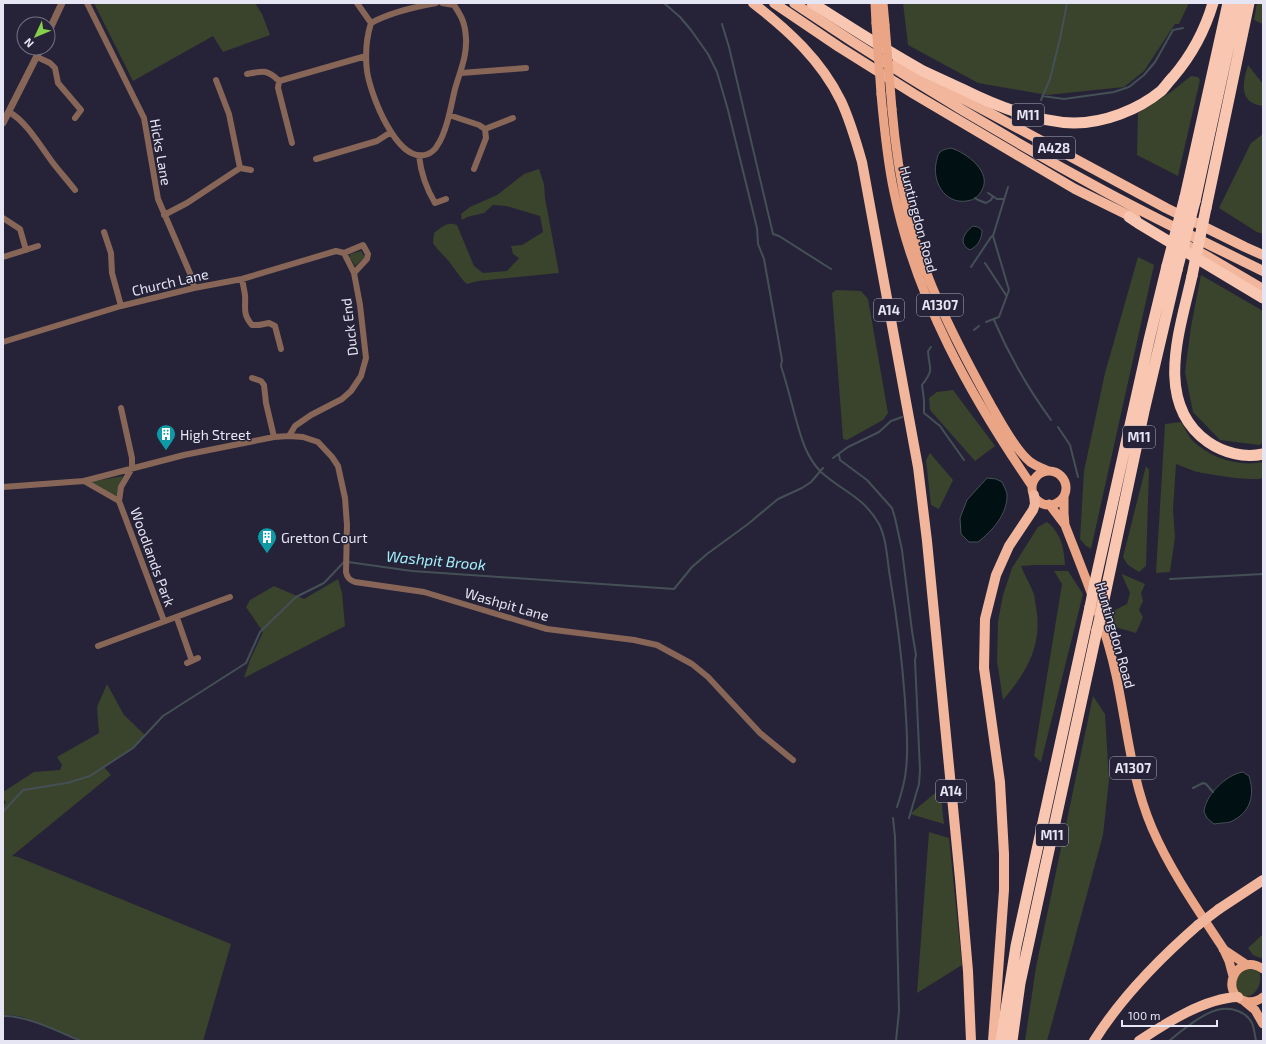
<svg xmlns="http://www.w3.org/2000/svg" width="1266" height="1044" font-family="'Exo 2',sans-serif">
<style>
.green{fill:#3a432b}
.water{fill:#001013;stroke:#455056}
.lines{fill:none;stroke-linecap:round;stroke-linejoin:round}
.stream{stroke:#455056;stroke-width:2}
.minor{stroke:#876657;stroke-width:6}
.tertiary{stroke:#876657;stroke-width:7}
.primary{stroke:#e9a586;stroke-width:9}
.trunk{stroke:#f1b69c;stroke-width:10}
.motorway{stroke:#f9c7b1;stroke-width:11}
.primary-bridge{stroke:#e9a586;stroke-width:9}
.trunk-bridge{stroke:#f1b69c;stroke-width:10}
.motorway-bridge{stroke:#f9c7b1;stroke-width:11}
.labels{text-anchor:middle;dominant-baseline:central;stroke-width:3;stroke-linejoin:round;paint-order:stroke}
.shield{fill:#262338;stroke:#acabbb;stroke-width:1}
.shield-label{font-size:13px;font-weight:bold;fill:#e6e5f3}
.street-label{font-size:14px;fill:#e6e5f3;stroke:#262338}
.poi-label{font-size:14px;fill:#e6e5f3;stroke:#262338;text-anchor:start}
.water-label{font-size:15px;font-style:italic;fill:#a3f1fd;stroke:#262338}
</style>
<rect width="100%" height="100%" fill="#262338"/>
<!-- green -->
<path class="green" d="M94,3h161l7,11 8,21 -47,17 -10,-16 -80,45z
M903,3h286l-10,21h-4l-31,47 -20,16 -77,8 -69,-12 -70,-38z
M1257,3h6v21l-9,-4z
M1248,65l15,19v22c-24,-3 -21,-22 -15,-41z
M1191,76l7,1 2,3 -22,96 -41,-21 1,-42 33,-21z
M1263,134v100l-6,-2 -38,-24 32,-65z
M539,169l5,15 1,14 14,75 -81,8 -11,3c-7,-6 -11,-14 -17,-21 -5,-7 -12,-12 -17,-20l1,-10c8,-6 13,-12 23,-8l17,41 9,7 24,-2 12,-13 -6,-4 -2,-8 11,-1 21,-13 -3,-16 -34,-10 -13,-1 -9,8 -17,4 -5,3 -1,-6 9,-7 27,-12 27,-21z
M361,251l4,6 -10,9 -5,-8v-4z
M1138,257l16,8 -63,284 -6,-4 -5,-6 4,-68 21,-98z
M1201,275l62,36v132l-4,2 -39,-5 -27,-28 -8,-40 6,-45z
M836,290l25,1 7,8 20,114 -5,7 -36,20 -4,-1 -11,-146z
M953,390l42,56 -20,15 -45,-51 -1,-12 8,-6z
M1181,422c4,6 7,14 12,19 18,17 45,26 70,21v16c-8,4 -59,-4 -69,-7 -6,-2 -12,-5 -18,-7l-3,46 2,27 -5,35 -14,1 9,-149z
M930,453l23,27 -14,29 -8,-4 -5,-45z
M1146,466l3,4 -3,96 -7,6 -11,-7 -5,-8z
M123,476l-7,21 -26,-15z
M1047,522c14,11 17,26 18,43h-29l-15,1c3,9 9,17 12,26 2,4 2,10 3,15 7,37 -9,65 -33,93l-6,-39 1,-40 5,-26 9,-27 26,-41z
M1054,571h14l15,23 -42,168 -7,-6 28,-172z
M1122,574l23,10 -4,9 2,8 -4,9 4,7 -7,16 -21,-6 -3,-9 1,-7 14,-7 3,-11 -8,-18z
M338,579l4,14 3,33 -101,52 6,-18 13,-28 -17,-25 4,-7 24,-14 30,13z
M107,684l17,31 21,20 -12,13 -29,19 7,8 -99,81 6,1 213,87 -28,97h-119l-61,-24 -12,-2h-8v-210l3,-2 -3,-5v-6l31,-20 26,-2 2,-5 -5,-8 42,-24 -2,-26z
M1093,696l12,18 4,66 -6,55 -56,206h-22l11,-74z
M940,789l4,35 -34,-10z
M929,832l20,6 13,127 -45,28z
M1263,934v25l-10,-4 -5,-7z
M1245,968l14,3c7,20 -17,37 -23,17 -1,-3 -1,-7 -1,-10z"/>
<!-- water -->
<path class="water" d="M951,148c16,5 41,24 31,42 -3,5 -6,9 -11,10 -23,7 -39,-15 -35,-37 1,-3 1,-8 4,-11 3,-3 8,-3 11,-4z
M973,226l5,1 4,3c0,9 -4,16 -12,20 -13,-7 -5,-18 3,-24z
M987,478l9,1 6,3c2,4 4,8 5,12 1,20 -15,37 -29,48h-9l-8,-8 -1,-16 7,-18z
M1243,772l6,4c6,19 2,37 -19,46 -4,1 -11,1 -16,2l-7,-6 -3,-6c1,-17 23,-38 39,-40z"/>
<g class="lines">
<!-- stream -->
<path class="stream" d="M664,3l16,14 11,13 17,24 9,18 11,38 29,118 1,16 6,15 18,101 -1,6c5,15 9,31 13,46 6,22 11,44 27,60 21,19 43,25 58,52 8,16 8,36 11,53 7,41 12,82 15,123 1,23 4,47 1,69 -1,14 -5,26 -9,38
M722,24l7,23 44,187 6,2 52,33
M1042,96l22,3 50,-7 15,-5 15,-12 11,-13 18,-32 10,-2
M1041,100l9,-21 10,-40 7,-36
M988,193l9,6h7
M975,198l3,2 8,3 5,-3 2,-4
M985,263l21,32
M971,267l20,-30 2,-1
M994,320c14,33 36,71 57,100
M986,322l13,-5 10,-27 -16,-54 15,-49
M974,330l5,-4
M931,347l-3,4c1,19 7,17 -6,34l2,15v13l16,13 24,34
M1058,427l12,18 8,32
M839,455l1,5 27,20 25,28 3,10 7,32 10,81 4,24 -1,5 5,110 -1,14 -10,34
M833,458l15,-11 31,-15 12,-11 11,-4
M348,562l64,9 262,18 18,-22 15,-13 41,-30 30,-25 24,-11 9,-6 12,-14
M1170,579l93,-5
M1193,788l10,-5 3,1 7,8
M3,812l20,-22 44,-7 23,-7 43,-28 30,-32 83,-53 14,-31 36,-35 28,-14 20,-21
M893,818l2,19 4,174 -3,30
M3,1016c23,-1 56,16 78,25
M1169,1041c13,-11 37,-31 53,-32 6,-1 11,0 16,2 5,2 11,6 14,12 2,5 3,12 4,18"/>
<!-- minor -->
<path class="minor" d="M87,3l57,115 14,81 34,79 2,10
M357,3l14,20
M436,3c-22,4 -45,9 -65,20 -5,16 -6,31 -4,48 3,22 30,95 61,83 4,-2 7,-4 9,-8 10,-14 14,-41 18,-57 5,-18 12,-32 11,-51 -1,-15 -4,-21 -12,-33l-12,-2
M37,57l13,6 5,5 3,15 23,27 -6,8
M461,73l65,-5
M247,74c16,-3 20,-5 32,7l-1,7 14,55
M279,81l87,-25
M9,112c17,9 32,35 44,51 7,9 15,18 22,27
M449,115l30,10 6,4 1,9 -12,31
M485,129l28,-11
M419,156c2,17 7,32 16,47l11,-4
M316,159l61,-18 14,-9
M240,168l11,2
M164,215l23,-12 53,-35 -11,-54 -13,-34
M3,218l17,11 6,21
M104,232l7,21 1,20 9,33
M344,253l19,-8 5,9 -1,5 -13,14
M3,257l35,-11
M242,279c1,5 2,10 3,16 1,13 -3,18 7,30h7l10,-2 6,3 6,23
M3,342l118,-36 73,-18 48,-9 94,-28 8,2
M252,378l9,3 3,4 2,18 8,34
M121,408l11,50v10l-11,19 -2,14 45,120
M289,436l6,-10 16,-11 31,-16 9,-8 10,-15 5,-18 -6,-53 -6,-32 -10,-20
M84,481l35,20
M3,487l81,-6 100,-26 90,-18 15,-1 14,1 15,5 14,15 6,9 7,32 2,27 -1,47c1,6 4,8 9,10l69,10 99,30 24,7 87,11 23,5 35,19 16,13 52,56 33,27
M177,618l15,43
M98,646l132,-49
M187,663l11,-5"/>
<!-- tertiary -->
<path class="tertiary" d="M48,33l14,-30
M3,123l38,-75"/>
<!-- primary -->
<path class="primary" d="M875,3l1,20
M883,3l2,22
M881,94c3,33 6,66 13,98 22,107 77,205 138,294
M892,109c3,35 8,70 16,105 17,68 49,130 83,191 10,17 21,39 35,53 6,7 15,10 23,13
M1032 488a17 17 0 1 1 34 0a17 17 0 1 1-34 0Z
M1064,496v17l1,12c19,49 40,99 51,150 11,51 15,104 36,153 18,42 46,82 71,120l6,13 4,15
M1049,504l16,21
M1223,949l24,16
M1263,969c-28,-18 -44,25 -18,32 7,2 13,0 18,-4
M1244,1001l11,9 8,14"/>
<!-- trunk -->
<path class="trunk" d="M753,3c35,27 68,57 88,98 9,19 15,40 21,61l56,305 9,74 33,338 8,92 3,70
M774,3l65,44 75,47 161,95 61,30
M794,3c100,67 203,130 310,188 52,28 106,54 159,80
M897,63l269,145 79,39 18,8
M1177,240l33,18 53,31
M1219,909l44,-29
M993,1041l11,-151v-36l-4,-72 -16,-114 1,-49 11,-44 13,-29 24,-36 2,-6 -1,-9
M1094,1041c28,-45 65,-82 104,-116
M1139,1041c27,-18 66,-43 99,-44"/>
<!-- motorway -->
<path class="motorway" d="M812,3c36,23 73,47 111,68 13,6 26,12 39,18 34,17 73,33 112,34 30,0 64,-13 87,-32 4,-4 8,-10 12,-14 18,-21 32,-47 40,-74
M1185,197l43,-194
M1195,201l43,-198
M1206,208l43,-205
M1129,217l9,6 125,75
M1192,276c-12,54 -39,127 16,166 16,11 36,16 55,12
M1095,582l54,-242 18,-74
M1103,604l41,-193 33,-141
M1001,1041l15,-95 74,-339
M1012,1041l8,-58 77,-353"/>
<!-- primary-bridge -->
<path class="primary-bridge" d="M876,23l5,71
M885,25l7,84"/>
<!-- trunk-bridge -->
<path class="trunk-bridge" d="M1198,925l21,-16"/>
<!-- motorway-bridge -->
<path class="motorway-bridge" d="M1167,266l18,-69
M1177,270l18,-69
M1192,276l14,-68
M1090,607l5,-25
M1097,630l6,-26"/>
</g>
<!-- icons -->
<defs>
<symbol id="building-pin" viewBox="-11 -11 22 30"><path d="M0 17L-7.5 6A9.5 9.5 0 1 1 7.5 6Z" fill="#0f9aa8" stroke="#262338"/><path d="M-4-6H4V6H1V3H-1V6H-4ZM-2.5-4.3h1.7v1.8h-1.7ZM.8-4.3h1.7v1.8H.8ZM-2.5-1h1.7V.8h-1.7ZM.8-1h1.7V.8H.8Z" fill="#fff"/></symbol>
</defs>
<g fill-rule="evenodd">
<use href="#building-pin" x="155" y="423" width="22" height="30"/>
<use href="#building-pin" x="256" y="526" width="22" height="30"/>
</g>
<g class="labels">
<!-- shield labels -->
<g class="shield">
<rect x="1012" y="104" width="32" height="22" rx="3"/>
<rect x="1033" y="137" width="42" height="22" rx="3"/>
<rect x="917" y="294" width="46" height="22" rx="3"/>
<rect x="874" y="299" width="30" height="22" rx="3"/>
<rect x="1123" y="426" width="32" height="22" rx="3"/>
<rect x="1110" y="757" width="46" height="22" rx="3"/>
<rect x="936" y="780" width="30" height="22" rx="3"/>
<rect x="1036" y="824" width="32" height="22" rx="3"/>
</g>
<g class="shield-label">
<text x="1028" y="115">M11</text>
<text x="1054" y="148">A428</text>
<text x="940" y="305">A1307</text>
<text x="889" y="310">A14</text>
<text x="1139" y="437">M11</text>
<text x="1133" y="768">A1307</text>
<text x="951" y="791">A14</text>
<text x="1052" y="835">M11</text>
</g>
<!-- street labels -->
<g class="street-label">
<text transform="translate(161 152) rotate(80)">Hicks Lane</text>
<text transform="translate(919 219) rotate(75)">Huntingdon Road</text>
<text transform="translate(170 282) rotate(-13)">Church Lane</text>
<text transform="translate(349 327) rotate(-97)">Duck End</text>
<text transform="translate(153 557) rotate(70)">Woodlands Park</text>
<text transform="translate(507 604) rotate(16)">Washpit Lane</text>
<text transform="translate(1116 635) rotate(74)">Huntingdon Road</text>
</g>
<!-- poi labels -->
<g class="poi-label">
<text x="180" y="434">High Street</text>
<text x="281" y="537">Gretton Court</text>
</g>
<!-- water labels -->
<g class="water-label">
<text transform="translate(436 560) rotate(5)">Washpit Brook</text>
</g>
</g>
<!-- border -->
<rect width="1266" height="1044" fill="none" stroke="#e6e5f3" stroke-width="8"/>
<!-- north arrow -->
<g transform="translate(36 36) rotate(226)"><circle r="19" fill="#262338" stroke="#737183"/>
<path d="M0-3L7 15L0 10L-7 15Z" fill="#86cf4b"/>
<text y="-6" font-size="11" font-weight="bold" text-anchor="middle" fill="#e6e5f3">N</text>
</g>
<!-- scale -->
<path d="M1122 1020v6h95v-6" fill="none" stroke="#e6e5f3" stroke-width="2"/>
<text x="1128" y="1020" font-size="12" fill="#e6e5f3" stroke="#262338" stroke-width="3" paint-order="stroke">100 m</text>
</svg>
